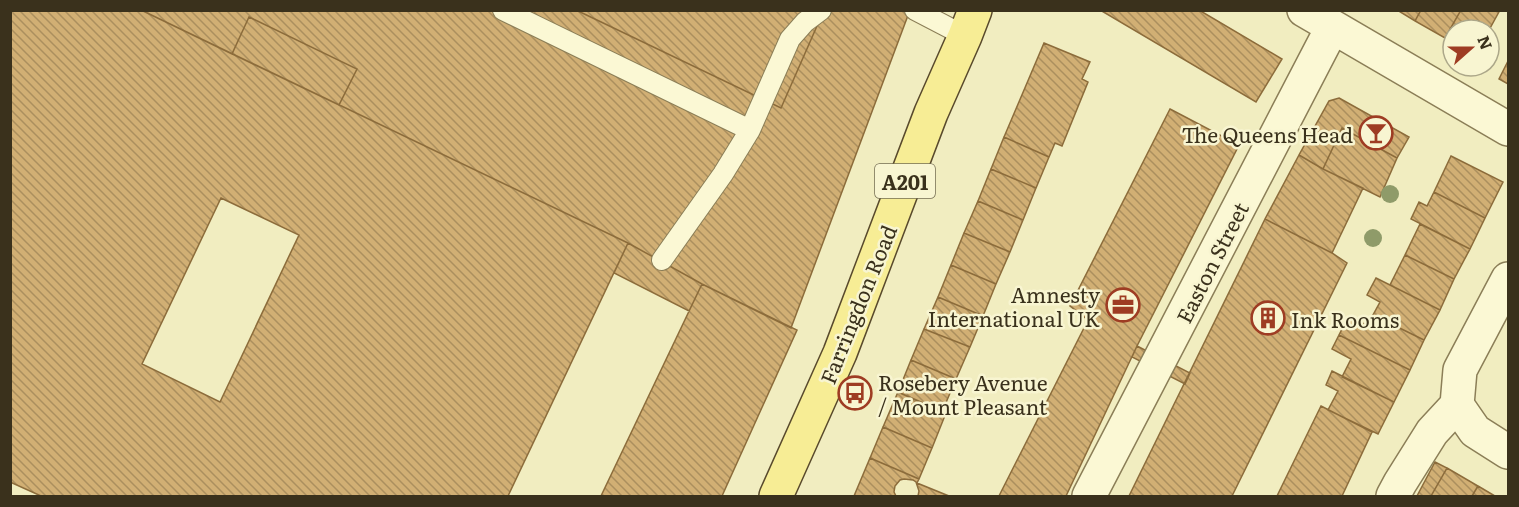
<svg xmlns="http://www.w3.org/2000/svg" width="1519" height="507" font-family="Literata,serif">
<style>
.building{fill:url(#building-back-hatch);stroke:#8c6c3b;stroke-width:1.5;fill-rule:evenodd}
.lines{fill:none;stroke-linecap:round;stroke-linejoin:round}
.lane-casing{stroke:#8b7e57;stroke-width:22}
.street-casing{stroke:#8b7e57;stroke-width:36}
.primary-casing{stroke:#594a2c;stroke-width:36}
.lane{stroke:#fbf8d4;stroke-width:20}
.street{stroke:#fbf8d4;stroke-width:33}
.primary{stroke:#f7ed95;stroke-width:33}
.tree{fill:#8f9b69}
.labels{text-anchor:middle;dominant-baseline:central;stroke-width:5;stroke-linejoin:round;paint-order:stroke}
.shield{fill:#f8f5d1;stroke:#736c52;stroke-width:1.5}
.shield-label{font-size:20px;font-weight:bold;fill:#3a311c}
.poi-label{font-size:21px;fill:#3a311c;stroke:#f8f5d1;text-anchor:end}
.street-label{font-size:21px;fill:#3a311c;stroke:#f8f5d1}
</style>
<defs>
<pattern id="building-back-hatch" width="6" height="6" patternUnits="userSpaceOnUse" patternTransform="scale(1.5)"><rect width="6" height="6" fill="#d1af74"/><path d="M-1 5l2 2M0 0l6 6M5-1l2 2" fill="none" stroke="#ab8f5e"/></pattern>
</defs>
<rect width="100%" height="100%" fill="#f1edc0"/>
<!-- building -->
<path class="building" d="M10,10h131l487,233 -120,253h-467l-31,-14zM221,198l78,37 -79,167 -78,-38z
M141,10h435l205,98 43,-98h86l-119,318 -89,-44 -74,-41 -289,-138 18,-36 -108,-52 -17,37z
M576,10h248l-43,98z
M1100,10h99l83,49 -26,43z
M1397,10h24l-6,11z
M1421,10h40l-16,28 -30,-17z
M1461,10h39l-11,20h-36v12l-8,-4z
M249,17l108,52 -18,36 -107,-51z
M1044,43l46,19 -8,17 6,3 -26,64 -7,-3 -6,14 -45,-20z
M1508,61v23l-9,-5z
M1339,98l70,39 -12,21 -55,-30 -19,41 -24,-14 30,-54z
M1170,109l69,36 -102,201 -71,150h-67l89,-176 -18,-14z
M1342,128l55,30 -17,39 -57,-28z
M1004,137l45,20 -13,31 -45,-19z
M1299,155l24,14 40,19 -31,65 -67,-34z
M1451,156l52,26 -18,36 -51,-26z
M991,169l45,19 -13,32 -45,-19z
M1434,192l51,26 -15,31 -59,-30 8,-17 8,4z
M978,201l45,19 -13,32 -46,-19z
M1265,219l67,34 15,10 -115,233h-103z
M1420,224l50,25 -16,30 -49,-24z
M964,233l46,19 -14,32 -45,-19z
M628,243l74,41 -13,27 -75,-38z
M1405,255l49,24 -14,31 -50,-25z
M951,265l45,19 -13,32 -45,-19z
M1376,278l64,32 -16,30 -51,-25 7,-13 -13,-7z
M702,284l95,46 -75,166h-121z
M938,297l45,19 -13,31 -46,-18z
M1373,315l51,25 -14,30 -71,-35 10,-19 19,10z
M924,329l46,18 -14,32 -45,-19z
M1339,335l71,35 -16,32 -52,-25 9,-18 -19,-10z
M1137,346l53,27 -5,11 -53,-27z
M911,360l45,19 -14,33 -44,-20z
M1332,371l62,31 -16,32 -50,-24 10,-19 -12,-6z
M898,392l48,21 -14,35 -49,-21z
M1321,406l51,26 -30,64h-65z
M883,427l49,21 -13,31 -49,-21z
M870,458l49,21 -2,4 32,13h-95z
M1435,462l12,6 -16,28h-14z
M1447,468l31,18 -6,10h-41z
M904,479l9,1 3,2 3,9 -1,5h-22l-2,-4 1,-6 5,-6z
M1478,486l17,10h-23z"/>
<g class="lines">
<defs>
<path id="lane" d="M503,10l247,120
M915,10l50,26
M662,260l61,-86 27,-44 40,-91 15,-17 16,-12"/>
<path id="street" d="M1304,10l204,119
M1508,279l-48,91 -3,35 18,26 33,21
M1089,496l243,-468
M1393,496l7,-13 32,-51 25,-27"/>
<path id="primary" d="M776,496l64,-143 91,-240 34,-77 10,-26"/>
</defs>
<!-- lane casing -->
<use href="#lane" class="lane-casing"/>
<!-- street casing -->
<use href="#street" class="street-casing"/>
<!-- primary casing -->
<use href="#primary" class="primary-casing"/>
<!-- lane -->
<use href="#lane" class="lane"/>
<!-- street -->
<use href="#street" class="street"/>
<!-- primary -->
<use href="#primary" class="primary"/>
</g>
<!-- trees -->
<g class="tree">
<circle cx="1390" cy="194" r="9"/>
<circle cx="1373" cy="238" r="9"/>
</g>
<!-- icons -->
<defs>
<symbol id="bar-ring" viewBox="-11 -11 22 22"><circle r="9.5" fill="#f8f5d1" stroke="#9e3c23" stroke-width="1.5"/><path d="M-6-5H6L.8 .8V4.5H3.5V6h-7V4.5H-.8V.8Z" fill="#9e3c23"/></symbol>
<symbol id="office-ring" viewBox="-11 -11 22 22"><circle r="9.5" fill="#f8f5d1" stroke="#9e3c23" stroke-width="1.5"/><path d="M-6-3h4V-5.5h4V-3h4V5H-6ZM-1-4.5V-3h2v-1.5ZM-6 0V1H6V0Z" fill="#9e3c23"/></symbol>
<symbol id="building-ring" viewBox="-11 -11 22 22"><circle r="9.5" fill="#f8f5d1" stroke="#9e3c23" stroke-width="1.5"/><path d="M-4-6H4V6H1V3H-1V6H-4ZM-2.5-4.3h1.7v1.8h-1.7ZM.8-4.3h1.7v1.8H.8ZM-2.5-1h1.7V.8h-1.7ZM.8-1h1.7V.8H.8Z" fill="#9e3c23"/></symbol>
<symbol id="bus-ring" viewBox="-11 -11 22 22"><circle r="9.5" fill="#f8f5d1" stroke="#9e3c23" stroke-width="1.5"/><path d="M-5-6H5V4H4V6H2V4H-2V6H-4V4H-5ZM-3.5-4V0h7V-4ZM-3.5 1.2v1.5H-2V1.2ZM2 1.2v1.5H3.5V1.2Z" fill="#9e3c23"/></symbol>
</defs>
<g fill-rule="evenodd">
<use href="#bar-ring" x="1357" y="114" width="38" height="38"/>
<use href="#office-ring" x="1104" y="286" width="38" height="38"/>
<use href="#building-ring" x="1249" y="299" width="38" height="38"/>
<use href="#bus-ring" x="836" y="374" width="38" height="38"/>
</g>
<g class="labels">
<!-- shield labels -->
<rect class="shield" x="875" y="164" width="60" height="34" rx="4.5"/>
<g class="shield-label">
<text x="905" y="181">A201</text>
</g>
<!-- poi labels -->
<g class="poi-label">
<text x="1353" y="133">The Queens Head</text>
<text x="1100" y="293">Amnesty<tspan x="1100" dy="24">International UK</tspan></text>
<text x="1291" y="318" text-anchor="start">Ink Rooms</text>
<text x="878" y="381" text-anchor="start">Rosebery Avenue<tspan x="878" dy="24">/ Mount Pleasant</tspan></text>
</g>
<!-- street labels -->
<g class="street-label">
<text transform="translate(1211 262) rotate(-63)">Easton Street</text>
<text transform="translate(857 304) rotate(-68)">Farringdon Road</text>
</g>
</g>
<!-- border -->
<rect width="1519" height="507" fill="none" stroke="#3a311c" stroke-width="24"/>
<!-- north arrow -->
<g transform="translate(1471 48) rotate(69)"><circle r="28" fill="#f8f5d1" stroke="#aca789" stroke-width="1.5"/>
<path d="M0-4.5L10 22L0 15L-10 22Z" fill="#9e3c23"/>
<text y="-9" font-size="16" font-weight="bold" text-anchor="middle" fill="#3a311c">N</text>
</g>
</svg>
